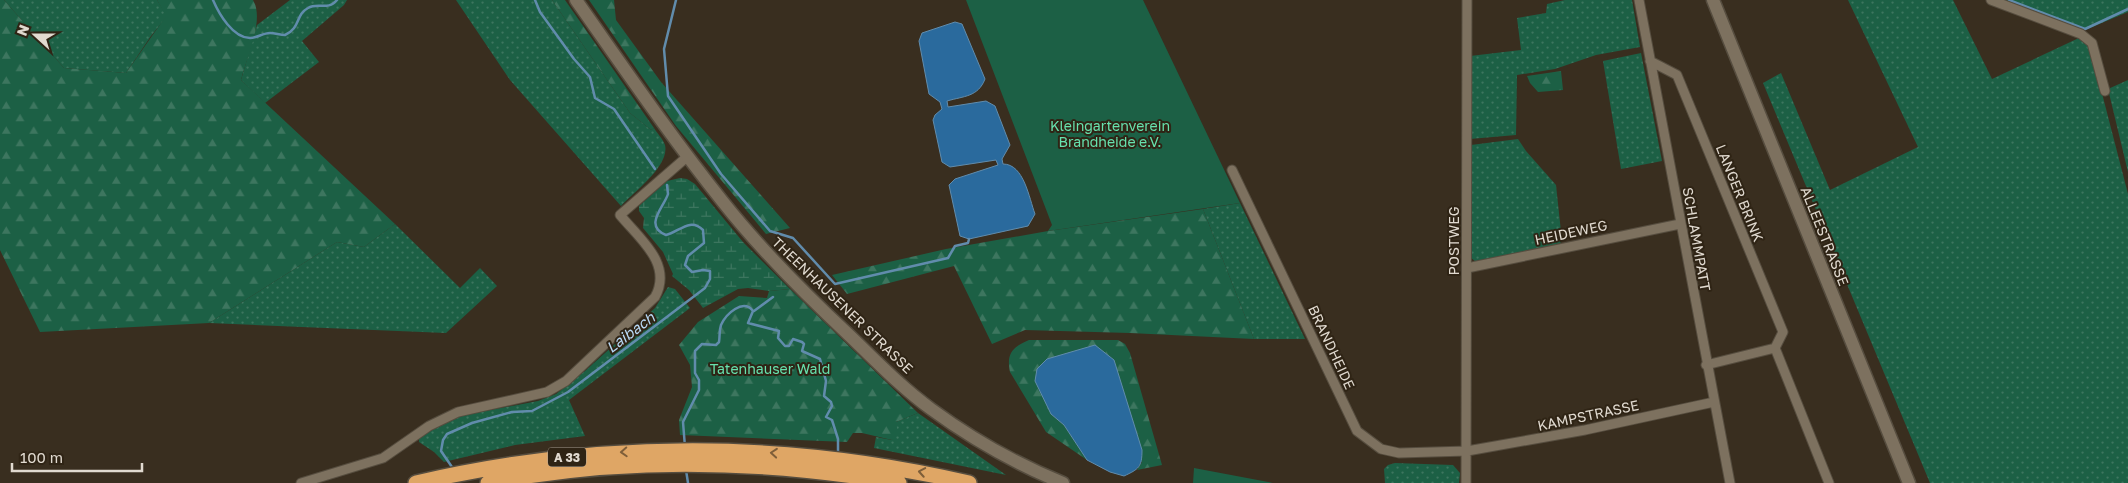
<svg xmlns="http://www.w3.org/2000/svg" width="2128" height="483" font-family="'Golos Text',sans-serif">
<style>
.grass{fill:url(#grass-dots)}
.forest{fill:url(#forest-firs)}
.wetland{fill:url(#wetland-marsh)}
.garden{fill:#1c6045}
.water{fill:#2a6a9d;stroke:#618cac}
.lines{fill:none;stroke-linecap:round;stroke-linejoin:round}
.stream{stroke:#618cac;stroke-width:2.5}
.street-casing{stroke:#564d3f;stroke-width:11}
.secondary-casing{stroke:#564d3f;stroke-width:15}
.highway-casing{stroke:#564d3f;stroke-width:18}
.street{stroke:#7d715f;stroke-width:9}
.secondary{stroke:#7d715f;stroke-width:12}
.highway{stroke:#dfa665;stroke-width:15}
.oneway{stroke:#7e5e39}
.labels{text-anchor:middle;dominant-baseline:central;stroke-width:4;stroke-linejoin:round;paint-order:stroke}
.shield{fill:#2f2415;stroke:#aca398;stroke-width:1}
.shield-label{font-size:12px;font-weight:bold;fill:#e1dad0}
.park-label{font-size:14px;fill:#67e2ae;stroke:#2f2415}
.street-label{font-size:14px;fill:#e1dad0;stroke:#2f2415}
.water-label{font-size:15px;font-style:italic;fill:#b9d9f6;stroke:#2f2415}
</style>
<defs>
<pattern id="grass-dots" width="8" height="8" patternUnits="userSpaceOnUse" patternTransform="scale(1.25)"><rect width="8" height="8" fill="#1c6045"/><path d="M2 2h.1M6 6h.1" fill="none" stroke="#3d765f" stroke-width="1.8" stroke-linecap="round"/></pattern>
<pattern id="forest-firs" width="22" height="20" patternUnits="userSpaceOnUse" patternTransform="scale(1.25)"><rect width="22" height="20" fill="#1c6045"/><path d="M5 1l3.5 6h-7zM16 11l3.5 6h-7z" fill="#3d765f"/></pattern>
<pattern id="wetland-marsh" width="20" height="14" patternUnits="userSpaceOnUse" patternTransform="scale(1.25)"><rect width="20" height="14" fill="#1c6045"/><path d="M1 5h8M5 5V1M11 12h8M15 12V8" fill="none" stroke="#3d765f"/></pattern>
</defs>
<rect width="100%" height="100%" fill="#392e1f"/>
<!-- grass -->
<path class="grass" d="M4,0h153l10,16 -16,20 -25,37 -62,-5z
M290,0h57l-3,5 -42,36 17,21 -54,41 -24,-23 16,-55z
M456,0h96l78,113 21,17 3,-2c3,5 9,11 11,17 5,21 -31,47 -44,61l-111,-126z
M1565,0h67l8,47 -44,8 -41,14 -38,6 -1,60 -46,4v-83l51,-6 -4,-32 29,-5 1,-9z
M1848,0h105l39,79 89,-42 8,6 39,151v289h-198l-167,-400 18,-10 49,117 88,-43z
M2001,0h127v12l-43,18z
M1641,53l21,108 -41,8 -18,-108z
M2128,80v92l-20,-83z
M1518,139l8,12 30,34 6,56 -6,6 -80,15 -6,-5 1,-112z
M1240,203l65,136h-51l-51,-130z
M395,224l65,64 20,-20 17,18 -51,47 -237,-10 128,-81 27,5z
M668,287l7,2 15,19 -121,92 16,36 -70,9 -71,17 -10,-10 -15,-10v-4l26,-16 13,-6 80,-15 18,-7 29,-23 70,-63z
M918,413l88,62 -132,-27 2,-11 16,3 4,-18z
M1395,463l58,2 7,8 -1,10h-74l-1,-14 4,-4z"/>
<!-- forest -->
<path class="forest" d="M0,0h4l60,68 62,5 40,-57 -9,-16h96c12,20 -7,59 -12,80l154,144 -31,23 -27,-5 -128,81 -169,9 -40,-82z
M552,0h13l89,128 -3,2 -21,-17z
M589,0h25l2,20 45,62 129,146 -24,6 -90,-108z
M1561,71l2,19 -25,2 -8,-9 -3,-7z
M1203,209l51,130 -124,-6 -105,-3 -33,14 -38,-78 -107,28 -15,-19 114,-26 102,-18z
M790,289l128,124 -22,9 2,12 -6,6 -30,-7h-9l-6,9 -167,-7 -1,-15 13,-33 -2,-22 -11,-20 19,-23 41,-26 28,2 2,-7z
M1029,340h89l7,4 5,9 32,112 -25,5 5,-8 -91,-48 13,11 23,35 -41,-28 -36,-60c-4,-19 3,-25 19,-32z"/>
<!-- wetland -->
<path class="wetland" d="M680,178l7,1 8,5 48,58 47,47 -21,2 -21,-3 -10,1 -35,19 -14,-18 -17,-14 1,-2 -10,-22 -20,-24 1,-10 -5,-7v-5l28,-25z"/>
<!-- garden -->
<path class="garden" d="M966,0h177l97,203 -192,28 4,-6z
M1194,468l69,13 10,2h-80z"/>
<!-- water -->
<path class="water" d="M955,22l7,2 23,55c-7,18 -21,17 -38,22l1,6 38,-6 9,5 15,39 -8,14 1,5c21,0 26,34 32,50l-7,12 -59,13 -9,-3 -11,-51 6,-6 43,-14 -2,-5 -46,7 -8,-5 -9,-42 2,-5 7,-6 -2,-7 -11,-8 -10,-53 3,-8z
M1095,345l19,15 28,90c0,17 -3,19 -18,26l-14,-4 -23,-12 -23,-35 -13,-11 -16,-33 2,-12 10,-10z"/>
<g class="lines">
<!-- stream -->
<path class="stream" d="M213,0c6,14 20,38 37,38 7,0 13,-5 20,-5 5,0 10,2 15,2 16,-7 10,-20 23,-27 10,-6 20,3 29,-8
M535,0l5,12 34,47 16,18 5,21 19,11 41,60
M676,0l-12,49 4,47 53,78 49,57 23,7 42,46 113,-26 7,-12 13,-3 1,-4
M2009,0l76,29 43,-20
M754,311l19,-14
M685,447l-2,-25 16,-32v-10l-4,-7v-22l7,-7 14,1 3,-3c1,-6 0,-11 2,-17 5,-11 22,-27 32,-14l-5,12 31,8 -1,7 7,8h4l4,-7 9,3 2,2 -2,7 18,8 6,22 -2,15 7,6 1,4 -6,11 6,3 6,19v15
M454,470l-13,-19 2,-11 4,-6 25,-11 40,-11 20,-1 36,-19 137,-104 5,-9v-8l-7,-1 -11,2 -7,-7 3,-9 16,-13 -1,-13c-13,-13 -24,2 -37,5 -23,-9 -2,-28 2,-41l-1,-9
M686,470l2,13"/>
<defs>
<path id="street" d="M1639,0l91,483
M1991,0l90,34 11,9 13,48
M1650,61l27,14 106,257 -8,16 54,135
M1232,170l125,261 24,18 18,4 68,-2 118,-21 129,-28
M1467,268l213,-44
M1706,365l69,-17
M301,483l82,-25 46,-32 29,-14 89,-20 19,-11 89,-84c18,-33 -15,-58 -35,-82l68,-59
M1466,483l1,-483"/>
<path id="secondary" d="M576,0c48,68 95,137 147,202 38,48 82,92 127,134 26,25 52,52 81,73 41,30 85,55 132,74
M1713,0l196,483"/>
<path id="highway" d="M416,483c185,-43 368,-43 553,0
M488,483c136,-27 276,-23 411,0"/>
</defs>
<!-- street casing -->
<use href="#street" class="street-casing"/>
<!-- secondary casing -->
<use href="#secondary" class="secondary-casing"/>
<!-- highway casing -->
<use href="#highway" class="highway-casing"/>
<!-- street -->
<use href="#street" class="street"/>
<!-- secondary -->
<use href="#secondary" class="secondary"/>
<!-- highway -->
<use href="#highway" class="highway"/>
</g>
<!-- one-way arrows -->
<defs><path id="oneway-chevron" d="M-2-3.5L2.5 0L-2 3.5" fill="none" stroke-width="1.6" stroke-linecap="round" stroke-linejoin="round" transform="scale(1.25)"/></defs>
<g class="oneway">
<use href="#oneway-chevron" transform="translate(624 452) rotate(177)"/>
<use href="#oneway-chevron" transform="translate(774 453) rotate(-175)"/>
<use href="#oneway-chevron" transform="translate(922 472) rotate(-170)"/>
</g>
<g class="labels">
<!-- shield labels -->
<rect class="shield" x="548" y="447.5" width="38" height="19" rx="4"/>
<g class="shield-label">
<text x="567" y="457">A 33</text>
</g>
<!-- park labels -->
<g class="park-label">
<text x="1110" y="125">Kleingartenverein<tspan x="1110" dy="16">Brandheide e.V.</tspan></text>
<text x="770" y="368">Tatenhauser Wald</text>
</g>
<!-- street labels -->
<g class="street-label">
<text transform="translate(1740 193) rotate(68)">LANGER BRINK</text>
<text transform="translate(1571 232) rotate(-12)">HEIDEWEG</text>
<text transform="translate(1825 236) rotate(68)">ALLEESTRASSE</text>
<text transform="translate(1697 239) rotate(80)">SCHLAMMPATT</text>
<text transform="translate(1453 241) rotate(-90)">POSTWEG</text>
<text transform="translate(843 305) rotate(44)">THEENHAUSENER STRASSE</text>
<text transform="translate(1332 347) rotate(65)">BRANDHEIDE</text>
<text transform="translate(1588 415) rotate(-12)">KAMPSTRASSE</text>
</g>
<!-- water labels -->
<g class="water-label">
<text transform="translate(630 332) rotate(-37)">Laibach</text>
</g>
</g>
<!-- north arrow -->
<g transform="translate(35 35) rotate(291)" stroke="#2f2415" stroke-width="4" paint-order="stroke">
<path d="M0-4L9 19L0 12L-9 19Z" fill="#e1dad0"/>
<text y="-8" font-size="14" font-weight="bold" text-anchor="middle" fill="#e1dad0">N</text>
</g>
<!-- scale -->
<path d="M12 463v8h130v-8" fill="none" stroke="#e1dad0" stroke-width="2.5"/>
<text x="20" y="463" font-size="15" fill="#e1dad0" stroke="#2f2415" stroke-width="4" paint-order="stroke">100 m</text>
</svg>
